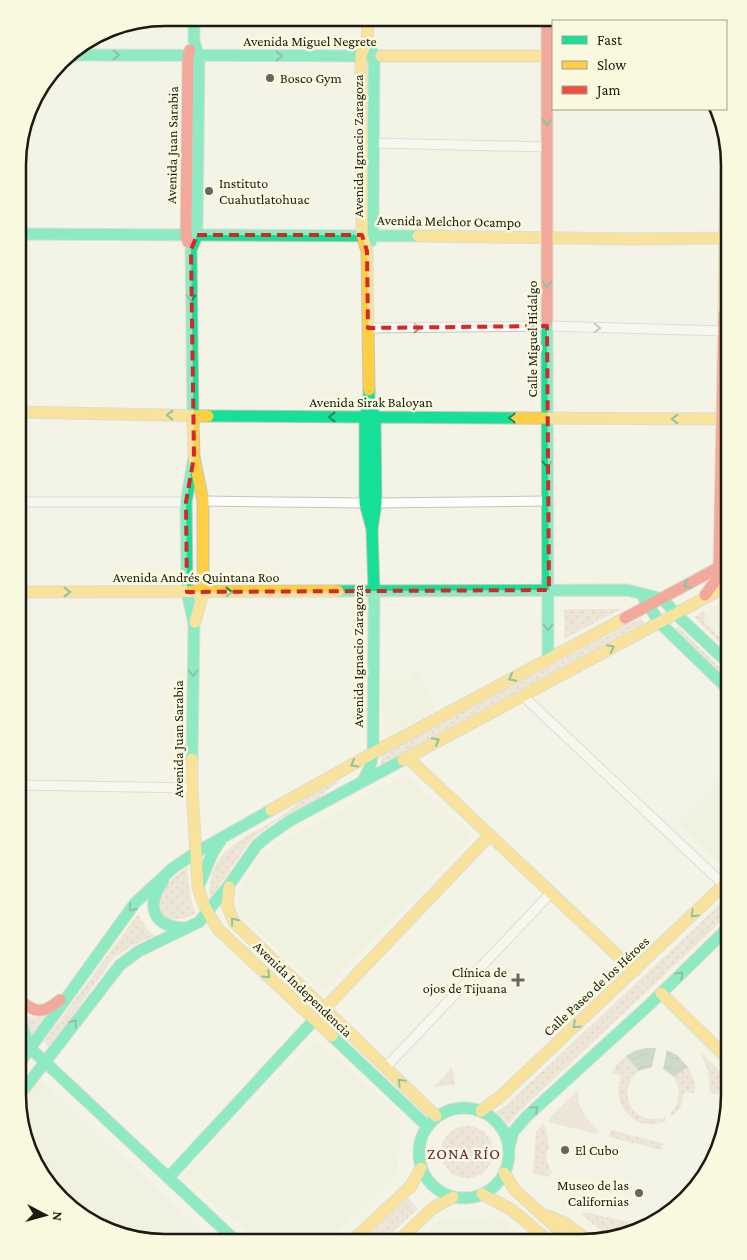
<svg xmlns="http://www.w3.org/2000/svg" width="747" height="1260" font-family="'Crimson Pro',serif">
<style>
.built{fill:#f0f0d9}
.grass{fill:url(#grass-dots)}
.garden{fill:#e7d6c0}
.water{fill:url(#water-waves)}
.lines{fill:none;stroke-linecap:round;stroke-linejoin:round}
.street-casing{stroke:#c5c5bb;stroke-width:11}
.fast-casing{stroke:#c5c5bb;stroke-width:13}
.slow-casing{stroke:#c5c5bb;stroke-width:13}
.jam-casing{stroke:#c5c5bb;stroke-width:13}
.street{stroke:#fdfdfb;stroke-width:9}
.fast{stroke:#16e098;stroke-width:11}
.slow{stroke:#ffcf43;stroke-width:11}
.jam{stroke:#f24e42;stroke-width:11}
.oneway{stroke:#18875c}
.oneway2{stroke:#979792}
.marked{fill:none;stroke:#d62828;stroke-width:4;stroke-dasharray:10 6;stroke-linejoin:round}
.poi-dot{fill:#67675c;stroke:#f9f9e0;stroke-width:2}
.labels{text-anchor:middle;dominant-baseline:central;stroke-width:5;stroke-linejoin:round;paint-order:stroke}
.street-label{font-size:14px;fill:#1b1b12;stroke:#f9f9e0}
.poi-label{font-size:14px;fill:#1b1b12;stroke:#f9f9e0;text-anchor:start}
.quarter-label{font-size:16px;letter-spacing:1px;fill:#68243c;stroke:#f9f9e0}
.rim{fill:none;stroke:#1b1b12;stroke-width:2.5}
</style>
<defs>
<pattern id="grass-dots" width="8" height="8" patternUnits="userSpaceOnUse" patternTransform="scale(1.25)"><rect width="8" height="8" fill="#e7d6c0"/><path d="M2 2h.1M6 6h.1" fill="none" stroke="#c6b7a4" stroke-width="1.8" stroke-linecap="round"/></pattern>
<pattern id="water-waves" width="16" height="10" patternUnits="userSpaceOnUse" patternTransform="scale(1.25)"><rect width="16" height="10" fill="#a5bfa6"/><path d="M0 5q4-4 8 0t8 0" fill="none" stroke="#8da48e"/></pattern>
</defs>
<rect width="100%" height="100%" fill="#f3f3e6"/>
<!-- built -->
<path class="built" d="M729,599v47l-31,-30z
M419,671l18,39 -50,26 -4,-2 -1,-53 30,-2v-4z
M729,769v92l-6,6 -45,-44z
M407,775l65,60 -149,157 -84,-78 -1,-13 4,-15 16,-27 6,-6 14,-10z
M316,1040l85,75 -4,60 -70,67h-66l-80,-66z
M39,1078l174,163h-67l-71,-29 -46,-61 -9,-45z
M500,1217l23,25h-106l23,-22z"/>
<!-- grass -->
<path class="grass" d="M564,609h57l-57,30z
M705,611l-1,11 25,24v5l-35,-34z
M641,618l3,5 -263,142 1,-11z
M678,627l51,49v6l-54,-52z
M339,780l1,1 -19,14 -2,3 -46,25 -23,18 -40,58c-5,-47 33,-60 67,-80 9,-6 18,-15 28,-21 11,-7 23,-12 34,-18z
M187,867c1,17 3,32 9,47 -33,15 -50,-4 -28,-31 5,-6 13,-11 19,-16z
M729,896v18l-173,163 -41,39 -7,10 -5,-8 -8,-5 11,-8z
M138,914l10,17 7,5 -24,10 -18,13 -62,86 -4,1 -2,-2 -1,-3z
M24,1015l12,3 10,-2 -15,19 -5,-10z
M700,1052l29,28v17l-20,-5c2,-16 -2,-26 -9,-40z
M626,1056l13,15c-26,20 -5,57 26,46l1,4c-30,13 -56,-15 -45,-45l-8,-3 3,-8z
M452,1067l3,18 -21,2z
M688,1067l7,15v11l-10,-1 -5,16 -8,9 -2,-4c11,-10 11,-24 4,-36z
M544,1123l5,22 -3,14 6,14 -4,4 -15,-4 3,-42z
M441 1152a26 26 0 1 1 52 0a26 26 0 1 1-52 0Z
M611,1130l52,13 -1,7 -53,-13z
M408,1198l10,11 -36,33h-20z
M585,1212l60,14 -7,5 -29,6 -27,-22z"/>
<!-- garden -->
<path class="garden" d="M578,1090c-1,17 8,29 20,40l-1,4 -49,-12 4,-7z"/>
<!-- water -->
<path class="water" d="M645,1048h11l-4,19 -13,4 -13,-15 8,-5z
M667,1050l10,5 11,12 -14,10 -11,-8z"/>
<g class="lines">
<defs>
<path id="street" d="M374,143l172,4
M368,328l179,-2 177,5
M203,501l162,2
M18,502h168
M376,503l171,-2
M522,695l202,190
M18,785l174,3
M386,1067l165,-174"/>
<path id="fast" d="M370,47l4,8 -1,180 -2,6
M67,55l314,1
M19,234l399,2
M547,321l1,337
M369,390v13l-4,14v86l7,26
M208,416l307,2
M193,422l-2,-172 6,-15 2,-179 -5,-15v-23
M338,591l289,-1 36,9 13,15 53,50
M644,599l16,24 69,67
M192,759l2,-135 -7,-32 -1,-90 8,-45
M363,781l7,-14 3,-14 1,-161 -2,-63 4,-26 -1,-86 -3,-8
M163,881c-19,27 -8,47 24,47
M199,885l14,-33 8,-12
M18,945c4,39 -5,65 12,103l206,193
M332,1036l95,90
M18,1065l117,-162 38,-35 22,-15 76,-43
M18,1097l102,-132 19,-14 60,-29 30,-37 28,-40 11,-9 23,-16 112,-60
M419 1153a45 45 0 1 1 90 0a45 45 0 1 1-90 0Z
M509,1148l4,-16 13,-15 123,-112 80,-78
M168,1178l146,-158"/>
<path id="slow" d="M368,19l-1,22 -6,14 1,180 5,16 2,139
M381,56h172
M418,236l215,3 96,-1
M724,314l2,-165
M18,412l190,4
M515,418l214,1
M193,422l1,35 9,44v92l-8,29
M18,592l320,-1
M407,757l227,214
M192,759v29l6,99c4,17 11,29 21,43l113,106
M403,760l326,-175
M271,810l102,-57 252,-135
M229,887l-2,18 7,17 202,194
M661,993l68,67
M324,1009l166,-174
M481,1111l20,-15 228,-216
M504,1173l11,17 57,52
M482,1194l30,16 38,32
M549,1216l17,8 23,17
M351,1242l60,-56 10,-18
M397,1242l36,-34 20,-11"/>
<path id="jam" d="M547,20v301
M188,242l-2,-7 2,-179 2,-6
M705,595l11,-15 3,-13 5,-253
M625,618l104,-56
M18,998c16,16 25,16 42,2"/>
</defs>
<!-- street casing -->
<use href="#street" class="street-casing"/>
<!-- fast casing -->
<use href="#fast" class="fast-casing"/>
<!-- slow casing -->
<use href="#slow" class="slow-casing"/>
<!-- jam casing -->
<use href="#jam" class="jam-casing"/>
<!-- street -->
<use href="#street" class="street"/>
<!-- fast -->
<use href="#fast" class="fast"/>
<!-- slow -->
<use href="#slow" class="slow"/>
<!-- jam -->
<use href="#jam" class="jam"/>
</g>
<!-- one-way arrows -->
<defs><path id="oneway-chevron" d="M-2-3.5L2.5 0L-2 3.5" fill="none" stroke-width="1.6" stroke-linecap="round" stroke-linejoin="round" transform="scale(1.25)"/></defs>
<g class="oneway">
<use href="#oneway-chevron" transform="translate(116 55) rotate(1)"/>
<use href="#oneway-chevron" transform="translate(279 56)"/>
<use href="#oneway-chevron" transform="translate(547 122) rotate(90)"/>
<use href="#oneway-chevron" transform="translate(547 284) rotate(91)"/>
<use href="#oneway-chevron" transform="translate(191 298) rotate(90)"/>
<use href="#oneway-chevron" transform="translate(170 415) rotate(-179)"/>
<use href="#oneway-chevron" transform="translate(332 417) rotate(-180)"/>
<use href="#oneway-chevron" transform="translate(512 418) rotate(-180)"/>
<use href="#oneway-chevron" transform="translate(675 419) rotate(-180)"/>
<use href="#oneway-chevron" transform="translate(547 464) rotate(90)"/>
<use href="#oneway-chevron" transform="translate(687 585) rotate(151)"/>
<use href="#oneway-chevron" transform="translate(67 592)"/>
<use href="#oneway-chevron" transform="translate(229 592)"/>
<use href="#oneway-chevron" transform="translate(548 627) rotate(90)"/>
<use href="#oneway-chevron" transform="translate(611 648) rotate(-27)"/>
<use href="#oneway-chevron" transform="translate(193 673) rotate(91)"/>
<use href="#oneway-chevron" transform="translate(512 678) rotate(152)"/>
<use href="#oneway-chevron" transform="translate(436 741) rotate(-28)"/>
<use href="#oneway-chevron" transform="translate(354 764) rotate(150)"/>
<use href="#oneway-chevron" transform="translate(132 908) rotate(128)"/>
<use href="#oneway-chevron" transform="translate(694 914) rotate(136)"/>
<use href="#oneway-chevron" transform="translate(234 921) rotate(-129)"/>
<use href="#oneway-chevron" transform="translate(267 975) rotate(43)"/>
<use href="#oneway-chevron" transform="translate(680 975) rotate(-44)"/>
<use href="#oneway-chevron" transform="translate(74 1023) rotate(-52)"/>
<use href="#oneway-chevron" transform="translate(576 1025) rotate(137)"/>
<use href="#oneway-chevron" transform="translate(401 1082) rotate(-135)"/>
<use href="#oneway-chevron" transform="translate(535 1109) rotate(-42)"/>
</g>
<g class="oneway2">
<use href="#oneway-chevron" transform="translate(417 328)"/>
<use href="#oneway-chevron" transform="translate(597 328) rotate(2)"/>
</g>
<!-- marked area -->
<path d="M0 0H747V1260H0ZM197,235h165l5,16 1,77 179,-2 2,264 -362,2 -1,-90 8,-45 -3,-207z" fill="#f3f3e6" fill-opacity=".55" fill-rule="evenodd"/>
<path class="marked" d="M197,235h165l5,16 1,77 179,-2 2,264 -362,2 -1,-90 8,-45 -3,-207z"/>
<!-- markers -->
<g class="poi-dot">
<circle cx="270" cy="78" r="5"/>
<circle cx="209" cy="191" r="5"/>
<path d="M515.5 972.5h5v5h5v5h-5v5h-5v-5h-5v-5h5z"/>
<circle cx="565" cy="1150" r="5"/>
<circle cx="639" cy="1193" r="5"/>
</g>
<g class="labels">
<!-- street labels -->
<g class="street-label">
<text x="310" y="41">Avenida Miguel Negrete</text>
<text transform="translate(172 145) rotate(-89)">Avenida Juan Sarabia</text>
<text transform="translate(358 146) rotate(-90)">Avenida Ignacio Zaragoza</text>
<text transform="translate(449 221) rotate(1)">Avenida Melchor Ocampo</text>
<text transform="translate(532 339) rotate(-90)">Calle Miguel Hidalgo</text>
<text x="371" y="402">Avenida Sirak Baloyan</text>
<text x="196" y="577">Avenida Andrés Quintana Roo</text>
<text transform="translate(358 656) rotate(-90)">Avenida Ignacio Zaragoza</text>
<text transform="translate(178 739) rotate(-90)">Avenida Juan Sarabia</text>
<text transform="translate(596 986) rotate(-43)">Calle Paseo de los Héroes</text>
<text transform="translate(303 989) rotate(44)">Avenida Independencia</text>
</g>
<!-- poi labels -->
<g class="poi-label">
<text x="280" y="78">Bosco Gym</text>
<text x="219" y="183">Instituto<tspan x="219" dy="16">Cuahutlatohuac</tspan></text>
<text x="507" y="972" text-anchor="end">Clínica de<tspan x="507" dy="16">ojos de Tijuana</tspan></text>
<text x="575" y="1150">El Cubo</text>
<text x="629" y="1185" text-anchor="end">Museo de las<tspan x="629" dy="16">Californias</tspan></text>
</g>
<!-- quarter labels -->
<g class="quarter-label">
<text x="464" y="1153">ZONA RÍO</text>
</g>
</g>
<!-- crop -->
<path d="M0 0H747V1260H0ZM165 26H582A139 139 0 0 1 721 165V1095A139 139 0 0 1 582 1234H165A139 139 0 0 1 26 1095V165A139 139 0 0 1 165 26Z" fill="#f9f9e0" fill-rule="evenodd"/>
<path class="rim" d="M165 26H582A139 139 0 0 1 721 165V1095A139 139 0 0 1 582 1234H165A139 139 0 0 1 26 1095V165A139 139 0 0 1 165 26Z"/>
<!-- legend -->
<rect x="552" y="20" width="175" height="90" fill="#f9f9e0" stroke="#a0a08e"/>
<rect x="562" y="36" width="25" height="8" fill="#16e098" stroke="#a0a08e"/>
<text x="597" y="45" font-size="15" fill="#1b1b12">Fast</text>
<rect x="562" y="61" width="25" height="8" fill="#ffcf43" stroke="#a0a08e"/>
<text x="597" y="70" font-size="15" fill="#1b1b12">Slow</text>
<rect x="562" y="86" width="25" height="8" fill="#f24e42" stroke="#a0a08e"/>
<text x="597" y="95" font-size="15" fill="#1b1b12">Jam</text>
<!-- north arrow -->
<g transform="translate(45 1215) rotate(96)" stroke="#f9f9e0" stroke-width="4" paint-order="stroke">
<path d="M0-4L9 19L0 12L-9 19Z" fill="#1b1b12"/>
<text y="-8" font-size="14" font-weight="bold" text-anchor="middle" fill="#1b1b12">N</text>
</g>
</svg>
